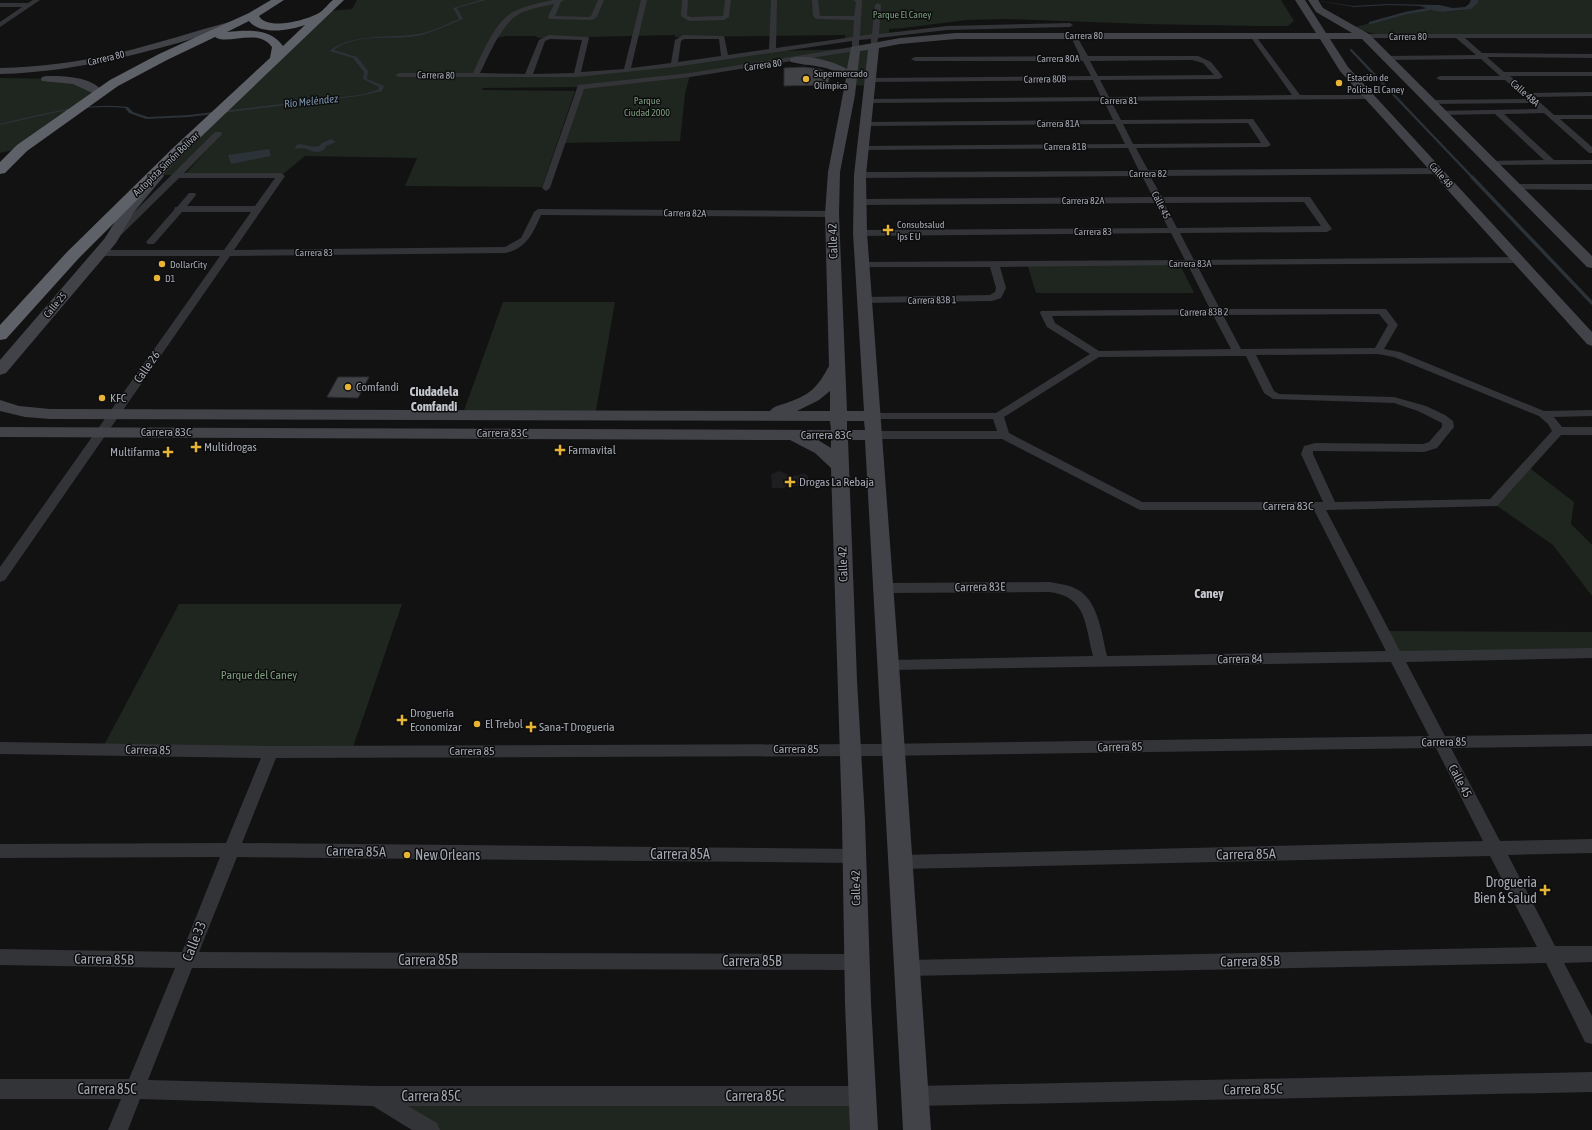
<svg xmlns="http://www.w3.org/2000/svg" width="1592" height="1130" font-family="'Asap Condensed',sans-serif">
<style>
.built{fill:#1e1e20}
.green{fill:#1e261f}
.water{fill:#2b3238}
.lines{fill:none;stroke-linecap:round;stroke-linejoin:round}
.stream-far1{stroke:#2b3238;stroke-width:2.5}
.stream{stroke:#2b3238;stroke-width:3.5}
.building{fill:#414246;stroke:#2c2c2f}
.street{fill:#333438;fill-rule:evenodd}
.secondary{fill:#414348;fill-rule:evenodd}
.highway{fill:#5f6169;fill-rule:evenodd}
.poi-dot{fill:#e7b436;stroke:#0d0d0e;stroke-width:1.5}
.labels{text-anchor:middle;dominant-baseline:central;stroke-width:3;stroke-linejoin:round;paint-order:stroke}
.far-park-label{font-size:10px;fill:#7c9d7f;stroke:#0d0d0e}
.far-street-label{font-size:10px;fill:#a4a8b3;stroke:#0d0d0e}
.far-poi-label{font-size:10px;fill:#a4a8b3;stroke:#0d0d0e;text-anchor:start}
.far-water-label{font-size:11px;font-style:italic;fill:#7c94ad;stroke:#0d0d0e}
.street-label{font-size:12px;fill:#a4a8b3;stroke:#0d0d0e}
.poi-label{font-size:12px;fill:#a4a8b3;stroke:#0d0d0e;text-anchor:start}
.park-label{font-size:12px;fill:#7c9d7f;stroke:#0d0d0e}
.neighbourhood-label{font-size:13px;font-weight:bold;fill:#c5c7cf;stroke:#0d0d0e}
.near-street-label{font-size:14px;fill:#a4a8b3;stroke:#0d0d0e}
.near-poi-label{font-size:14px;fill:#a4a8b3;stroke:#0d0d0e;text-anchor:start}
</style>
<rect width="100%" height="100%" fill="#121213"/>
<!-- built -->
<path class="built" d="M779,471l13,5 7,-1 5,-2 4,3 2,11 -4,1 -1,-2h-20v2h-13l-1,-14z"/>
<!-- green -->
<path class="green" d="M357,0h924l13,21 -6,5h-28l-117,-2 -136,-5 -41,1 -62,8 -15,1v6l-44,6v-6l-162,2h-8v-2l-131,3h-5l-4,-2h-29l-10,2 -21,37 53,1 99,-5 145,-20 83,-2 19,-3 -4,40 -20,-1 -7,-15 -48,-10 -105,15 -5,19 -5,47 -119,2 19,-56 -98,1 1,2 92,1 -33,96 -137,-1 12,-28 -112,-2 -23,19h-98l25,-27 -27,27h-23l168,-164 25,-2z
M1478,0h114v36l-217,-2 -23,-6 54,-15 23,-4 14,3 20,-2 15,-7z
M0,78l72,1 27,14 -77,55 -22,5z
M1179,263l15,30h-158l-9,-29z
M503,302h112l-20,114h-133z
M1527,466l47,36 -3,22 21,21v51l-39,-51 -60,-42z
M179,604h223l-49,143h-250z
M1382,631l210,1v21l-197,3z
M375,1096h488l1,34h-434z"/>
<!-- water -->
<path class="water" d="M480,0h6l-29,8 6,11c-13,5 -27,12 -41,16 -29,7 -63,-4 -88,15l23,7 11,14 -1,8 17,7 -2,5 -23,5 -170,21 -43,2 -17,-6 -4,-5c-43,-5 -84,8 -125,17v-1c42,-10 85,-22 128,-17l5,5 15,5 41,-2 170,-20 19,-5 1,-3 -16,-8 1,-7 -11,-14 -24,-7c26,-19 59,-12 89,-17 14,-2 28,-10 41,-15l-6,-11z
M1313,0l40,6 34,-2 52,1 14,3 12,-1 4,-3 2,-4h7v3l-7,6 -28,3 -8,-1 -15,-5 -31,-1 -35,2z
M331,139l5,3 -10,4 -1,3c-7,5 -12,3 -18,0 -4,-2 -9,1 -13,-1l4,-4c8,0 13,4 21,2l3,-3z
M269,149l2,7 -40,8 -3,-9z"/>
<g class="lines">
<!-- stream-far1 -->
<path class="stream-far1" d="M1370,23l36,-10 23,-4
M1351,50l122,128"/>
<!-- stream -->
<path class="stream" d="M1472,177l120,126"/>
</g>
<!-- building -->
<path class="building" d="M804,67l15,2 11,4 -2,12 -44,1v-18z
M338,377h31l-11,21 -31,-1z"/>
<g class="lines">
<!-- street -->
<path class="street" d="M33,0h7l-40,27v-5l22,-15h-22v-4h28z
M553,0h11l-3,2 -6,14 34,1 2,-1 7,-16h6l-7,17 -5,3 -42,-1 -2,-2 6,-13c-13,3 -28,5 -38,12 -16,11 -28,41 -36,57l45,1 14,-34 10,-5 39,2 1,1 -8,34 43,-3 17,-69h6l-16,68 40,-5 4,-23 8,-5 41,1 4,19 41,-6 2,-49h6l-1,48 77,-11 1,-17 -38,-1 -3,-3 -1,-16h6l2,16h34l2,-14 -3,-2h9l-2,36 12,-2 3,-29 3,-2 3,2 -2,29 68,-8 123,-3 3,2 -3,2 -123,3 -69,8 -1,7 -3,2 -3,-2v-6l-12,1v9l-4,2 -165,26 -106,12 -34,99 -4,3 -4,-3 36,-103 112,-12 162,-26v-6l-178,26 -97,10h-178l-4,-2 4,-2h74c8,-17 21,-49 38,-60 13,-7 28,-10 42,-13zM550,39l32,1 -8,33 -41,1 12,-33zM684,39h35l2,17 -43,6 3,-21z
M682,0h6l-1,15 3,2 33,-1 2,-16h6l-2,17 -5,3 -35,1 -8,-5z
M1073,33l3,2 12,21h110l13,6 12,15 -4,2 -119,1 9,17 183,-2 -42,-59 3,-2 2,1 45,60h70l4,2 -4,2 -259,2 10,19 132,-1 18,26 -4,2 -131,1 12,22 289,-2 4,3 -4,3 -287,2 12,21h148l22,32 -5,3 -147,1 14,27 324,-3 5,3 -5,3 -321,2 23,44h166l12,16 -14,24 16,3 144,59 48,-1v6l-38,1 8,10h30v8h-31l-64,71 -171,4 74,141 192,-3v10l-186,4 39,74 147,-2v12l-141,2 49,93 92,-2v14l-84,2 47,91h37v16l-28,1 28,53v28l-7,-2 -39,-79 -639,13 -6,-2 -3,-6 3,-6 6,-2 630,-13 -47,-91 -589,13 -6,-2 -2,-5 2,-5 6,-2 582,-14 -47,-93 -560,8 -600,2 -34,85 613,6 6,2 2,5 -2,5 -6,2 -618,-6 -38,95 658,2 6,2 3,6 -3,6 -6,2 -665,-2 -44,112 227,6h488l7,3 3,7 -3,7 -7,3h-455l29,17 3,7h-28l-39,-24 -233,-7 -12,31h-20l13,-31h-121v-20h129l46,-111 -175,-3v-16l182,3 38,-95 -220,1v-14l226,-1 35,-85 -261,-4v-12l271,4 605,-2 553,-8 -38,-74 -502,8 -5,-1 -2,-4 2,-4 5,-1 204,-4c-8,-31 -6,-59 -43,-64l-166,1 -5,-2 -2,-3 2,-3 5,-2 166,-1c10,2 21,3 30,9 19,13 22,45 27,65l279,-5 -72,-141h-174l-138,-71h-129l-4,-1 -2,-3 2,-3 4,-1h124l-4,-12h-121l-4,-1 -2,-2 2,-2 4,-1h124l94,-59 -43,-27 -7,-14 1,-2 169,-2 -22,-44 -188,2 6,21 -5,10 -9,3 -128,2 -5,-3 5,-3 126,-2 5,-3 1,-4 -6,-21h-131l-2,-2 5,-3 323,-2 -14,-27 -311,3 -5,-3 5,-3 308,-2 -12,-25 -297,2 -4,-3 4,-3 294,-2 -11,-21 -282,2 -4,-3 4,-3 279,-1 -11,-23 -265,2 -4,-2 4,-2 262,-2 -10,-20 -249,2 -4,-2 4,-2 247,-2 -9,-19 -236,2 -4,-2 4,-2 233,-2 -8,-17 -223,2 -4,-2 4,-2 221,-2 -8,-15h-168l-4,-2 4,-2 165,-1 -10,-21zM1192,60l11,3 11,12 -116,1 -8,-15zM1248,123l13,20 -128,1 -10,-20zM1304,202l17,24 -144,2 -13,-25zM1379,314l9,11 -13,23 -134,1 -18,-34zM1213,315l18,34 -132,2 -44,-28 -3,-7zM1378,354l16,3 145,59 9,8 4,7 -62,68 -155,3 -22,-48v-3l111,1 13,-4 17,-21 -1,-6 -8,-6 -19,-9 -32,-9 -115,-3 -5,-3 -18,-36zM1240,356h6l18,37 9,6 121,4 24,8 24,12v4l-13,15 -6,2 -108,-1 -11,3 -3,8 22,48h-181l-133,-69 -5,-16 95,-60z
M1592,34v4h-127l17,15 110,1v4l-105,-1 17,15h88v4h-82l19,17 63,-1v4l-58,1 20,18h38v4h-32l32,28v6h-3l-45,-40 -40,1 50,46h38v4l-101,1 -4,-2 1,-2 56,-1 -49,-46 -54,1h-3v-4l100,-2 -6,-6 -104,1 -1,-2 4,-2 96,-1 -22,-19h-65l-4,-2 4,-2h60l-19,-17 -95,1 -4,-2 4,-2 90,-1 -20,-17h-91l-3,-2 3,-2z
M215,132h6l1,2 -38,39h97l4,3 -51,74 271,-3 16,-9 13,-26 4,-3 294,2 4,3 -4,3 -291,-2c-8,18 -14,33 -35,38l-276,3 -225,324 -5,2v-15l220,-311h-120l-5,-3 5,-3h124l27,-38h-69l-28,32h-6l-2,-2 28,-32 1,-3h2l12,-14h6l1,2 -9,11h68l20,-28h-96l-61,60h-6l-2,-2 2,-2z
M1515,184h77v6l-80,-1 -1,-2 1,-2z
M1592,1072v20l-677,14 -7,-3 -3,-7 3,-7 7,-3z"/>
<!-- secondary -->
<path class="secondary" d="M1295,0h10l21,33h26l-36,-21 -8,-12h10l5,8 46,26 223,222v12l-5,-1 -225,-228h-32l18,28 244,265v14l-5,-2 -247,-273 -20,-32h-364l-56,5 -21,4 -13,127 1,58 32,432 32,465h-28l-38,-690h-17l9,240 8,140 6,183 7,127h-28l-5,-127 -3,-183 -11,-352 -16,-15 -25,-13 -790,-3v-10l831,3 -1,-9 -780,-2 -25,-2 -25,-6v-11l19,6 31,3 720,2c4,-6 13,-6 19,-9 23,-8 29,-16 40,-36l-4,-152 3,-42 18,-94c-19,-14 -34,-11 -55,-16l-1,-2 1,-2c17,-4 41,3 56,11l4,-22 49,-9 56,-5h360zM868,50l-14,125 -1,58 11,178h-17l-8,-197 1,-42 15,-77 5,-44zM830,391v20h-33l22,-11zM847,421h17l1,9h-18zM818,440h13v8z
M233,21l5,3 -2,2c-78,23 -153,46 -236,48v-6c40,-1 79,-6 118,-15 39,-9 76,-22 115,-32z
M46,76c19,0 46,0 58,17l-5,3 -26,-12 -31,-3 -1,-2 1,-2z
M158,172l4,1 2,3 -30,36 -18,31 -110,130 -6,2v-15l105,-122 19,-31 30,-34z"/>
<!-- highway -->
<path class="highway" d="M271,0h13l-25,16c8,15 48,4 60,-3 5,-3 9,-9 14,-13h11l-160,153 -105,105 -73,81 -6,1v-15l67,-73 107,-105 96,-89 2,-11c-15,-20 -44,-1 -57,-10l-48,23 -49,26 -91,65 -22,22 -5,1v-12l17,-17 93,-65 49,-26 90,-41zM249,21c12,15 41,9 56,4l-22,21c-13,-18 -36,-16 -56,-14z"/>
</g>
<!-- markers -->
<g class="poi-dot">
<circle cx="806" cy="79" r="4"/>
<circle cx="1339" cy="83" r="4"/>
<path d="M886 224h4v4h4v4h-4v4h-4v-4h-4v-4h4z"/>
<circle cx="162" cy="264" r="4"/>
<circle cx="157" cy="278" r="4"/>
<circle cx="348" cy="387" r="4"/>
<circle cx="102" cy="398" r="4"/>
<path d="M194 441h4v4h4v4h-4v4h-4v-4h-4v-4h4z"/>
<path d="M558 444h4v4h4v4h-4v4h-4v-4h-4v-4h4z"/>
<path d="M166 446h4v4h4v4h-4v4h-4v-4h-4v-4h4z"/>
<path d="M788 476h4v4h4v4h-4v4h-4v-4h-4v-4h4z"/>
<path d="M400 714h4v4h4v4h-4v4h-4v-4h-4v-4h4z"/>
<circle cx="477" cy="724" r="4"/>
<path d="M529 721h4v4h4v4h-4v4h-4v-4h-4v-4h4z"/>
<circle cx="407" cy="855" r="4"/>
<path d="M1543 884h4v4h4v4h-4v4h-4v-4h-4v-4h4z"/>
</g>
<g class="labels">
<!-- far-park labels -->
<g class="far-park-label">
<text x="902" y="14">Parque El Caney</text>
<text x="647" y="100">Parque<tspan x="647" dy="12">Ciudad 2000</tspan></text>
</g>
<!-- far-street labels -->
<g class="far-street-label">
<text x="1084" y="35">Carrera 80</text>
<text x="1408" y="36">Carrera 80</text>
<text transform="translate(106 58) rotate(-13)">Carrera 80</text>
<text x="1058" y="58">Carrera 80A</text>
<text transform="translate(763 65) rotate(-8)">Carrera 80</text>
<text transform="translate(436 75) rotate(1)">Carrera 80</text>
<text transform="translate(1045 79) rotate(-1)">Carrera 80B</text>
<text transform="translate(1525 93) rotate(41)">Calle 48A</text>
<text x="1119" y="100">Carrera 81</text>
<text x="1058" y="123">Carrera 81A</text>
<text x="1065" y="146">Carrera 81B</text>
<text transform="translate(166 164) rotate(-44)">Autopista Simón Bolívar</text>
<text x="1148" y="173">Carrera 82</text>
<text transform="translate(1441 175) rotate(48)">Calle 48</text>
<text x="1083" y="200">Carrera 82A</text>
<text transform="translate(1161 205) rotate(63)">Calle 45</text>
<text transform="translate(685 213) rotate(1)">Carrera 82A</text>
<text x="1093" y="231">Carrera 83</text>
<text x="314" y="252">Carrera 83</text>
<text x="1190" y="263">Carrera 83A</text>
<text transform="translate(932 300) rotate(-1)">Carrera 83B 1</text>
<text transform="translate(55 305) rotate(-50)">Calle 25</text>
<text transform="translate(1204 312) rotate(-1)">Carrera 83B 2</text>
</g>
<!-- far-poi labels -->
<g class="far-poi-label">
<text x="814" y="73">Supermercado<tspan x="814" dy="12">Olímpica</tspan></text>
<text x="1347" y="77">Estación de<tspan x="1347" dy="12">Policía El Caney</tspan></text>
<text x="897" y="224">Consubsalud<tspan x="897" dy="12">Ips E U</tspan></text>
<text x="170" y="264">DollarCity</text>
<text x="165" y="278">D1</text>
</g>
<!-- far-water labels -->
<g class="far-water-label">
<text transform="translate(311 101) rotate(-6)">Río Meléndez</text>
</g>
<!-- street labels -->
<g class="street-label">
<text transform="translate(833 241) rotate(-92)">Calle 42</text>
<text transform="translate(147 367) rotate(-55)">Calle 26</text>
<text x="166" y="432">Carrera 83C</text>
<text x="502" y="433">Carrera 83C</text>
<text x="826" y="435">Carrera 83C</text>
<text x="1288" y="506">Carrera 83C</text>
<text transform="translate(843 564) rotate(-92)">Calle 42</text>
<text transform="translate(980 587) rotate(-1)">Carrera 83E</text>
<text transform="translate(1240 659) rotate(-1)">Carrera 84</text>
<text transform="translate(1444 742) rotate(-1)">Carrera 85</text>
<text transform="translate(1120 747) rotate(-1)">Carrera 85</text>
<text x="796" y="749">Carrera 85</text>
<text transform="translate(148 750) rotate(1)">Carrera 85</text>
<text x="472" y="751">Carrera 85</text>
<text transform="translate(1460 781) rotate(62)">Calle 45</text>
<text transform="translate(856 888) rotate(-91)">Calle 42</text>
</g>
<!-- poi labels -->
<g class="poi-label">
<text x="356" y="387">Comfandi</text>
<text x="110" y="398">KFC</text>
<text x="204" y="447">Multidrogas</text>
<text x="568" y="450">Farmavital</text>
<text x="160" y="452" text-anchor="end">Multifarma</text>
<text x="799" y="482">Drogas La Rebaja</text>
<text x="410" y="713">Droguería<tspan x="410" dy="14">Economizar</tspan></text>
<text x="485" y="724">El Trebol</text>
<text x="539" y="727">Sana-T Drogueria</text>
</g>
<!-- park labels -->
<g class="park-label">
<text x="259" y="675">Parque del Caney</text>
</g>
<!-- neighbourhood labels -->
<g class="neighbourhood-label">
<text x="434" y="391">Ciudadela<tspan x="434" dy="15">Comfandi</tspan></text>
<text x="1209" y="593">Caney</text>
</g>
<!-- near-street labels -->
<g class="near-street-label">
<text transform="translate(356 851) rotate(1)">Carrera 85A</text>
<text x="680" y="854">Carrera 85A</text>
<text transform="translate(1246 854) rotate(-1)">Carrera 85A</text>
<text transform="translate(194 941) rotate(-68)">Calle 33</text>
<text transform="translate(104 959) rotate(1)">Carrera 85B</text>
<text x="428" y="960">Carrera 85B</text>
<text x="752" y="961">Carrera 85B</text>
<text transform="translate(1250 961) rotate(-1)">Carrera 85B</text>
<text x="107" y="1089">Carrera 85C</text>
<text transform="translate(1253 1089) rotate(-1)">Carrera 85C</text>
<text x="431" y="1096">Carrera 85C</text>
<text x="755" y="1096">Carrera 85C</text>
</g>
<!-- near-poi labels -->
<g class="near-poi-label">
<text x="415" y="855">New Orleans</text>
<text x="1537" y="882" text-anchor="end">Drogueria<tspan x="1537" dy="16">Bien &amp; Salud</tspan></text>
</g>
</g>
</svg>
